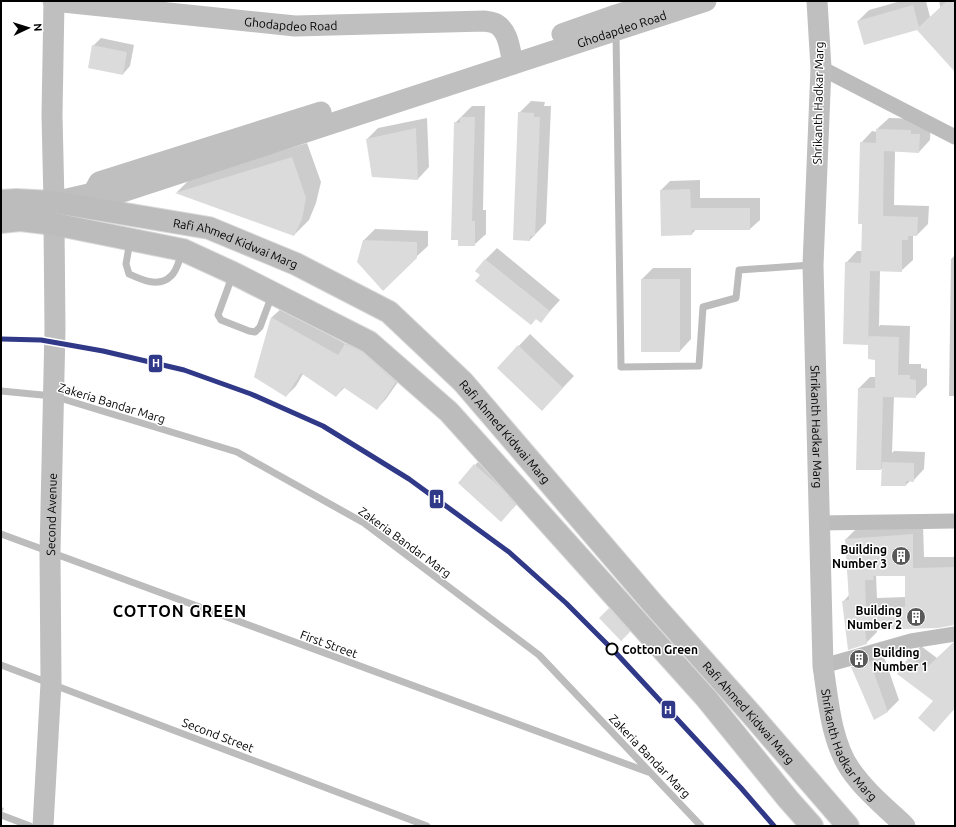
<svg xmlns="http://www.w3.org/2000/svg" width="956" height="827" font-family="Ubuntu,sans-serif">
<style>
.shadow{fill:#0003;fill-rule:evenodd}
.building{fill:#dbdbdb;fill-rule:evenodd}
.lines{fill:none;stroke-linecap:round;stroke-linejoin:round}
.primary-casing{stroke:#dbdbdb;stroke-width:24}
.lane{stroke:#bcbcbc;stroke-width:7}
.street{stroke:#bcbcbc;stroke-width:15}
.secondary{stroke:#bfbfbf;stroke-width:21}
.primary{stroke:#bcbcbc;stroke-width:22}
.rail-1-casing{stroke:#fff;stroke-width:8}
.rail-1{stroke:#303888;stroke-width:5}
.stop-dot{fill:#fff;stroke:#000;stroke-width:2}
.labels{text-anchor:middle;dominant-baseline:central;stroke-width:3;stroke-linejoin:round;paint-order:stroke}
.street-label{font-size:12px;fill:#000;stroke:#fff}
.poi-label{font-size:12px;font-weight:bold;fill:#000;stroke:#fff;text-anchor:end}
.stop-label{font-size:12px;font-weight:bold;fill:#000;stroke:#fff;text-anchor:start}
.district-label{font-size:16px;font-weight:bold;letter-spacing:1px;fill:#000;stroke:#fff}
.line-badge{stroke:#fff;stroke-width:1.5}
.badge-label{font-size:11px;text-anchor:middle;font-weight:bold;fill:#fff}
</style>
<rect width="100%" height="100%" fill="#fff"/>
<!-- shadow -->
<path class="shadow" d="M901,1h25l4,16 -11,11 -61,-7 11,-11z
M939,1h16v69l-3,-3z
M101,38l33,7 -4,21 -7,8 -30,-28z
M531,101l14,1 -1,4h7l-5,117 -16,17 -11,-127z
M472,106h13l-2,104h3v24l-12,11 -19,-122z
M427,118l2,49 -11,12 -46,-3 -5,-37 11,-11z
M889,118l33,1 9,4 -1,17 -11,12 -24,-1 -1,54 35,1 -1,18 -11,11h-4v25l-12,11h-21l-1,56 1,-2 30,1 -1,38h12v4l6,1v16l-12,12 -21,-1 -2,57 2,-2 31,1 -1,17 -11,12h-3l-4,4 -23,-17 -2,1 -22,-81 11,-11h6v-18l-7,-17 -23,-79 11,-12h5l1,-28 -2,-80 11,-12 5,1v-3z
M307,143l14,39 -5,21 -7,17 -15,15 -117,-43 14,-14z
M700,180v18h60v22l-10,9h-54l-4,5 -31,-44 9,-9z
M375,229l53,2v15l-12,11 -53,-16z
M497,248l63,52 -19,21 -60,-47 5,-15z
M955,255v141h-6l2,-137z
M653,268h38v71l-11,12 -38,-72z
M282,308l64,36 9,-9 50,37 -19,27 -9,10 -32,-22 -9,9 -33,-22 -7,12 -10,10 -31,-19 17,-60z
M530,334l44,42 -21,22 -55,-30z
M490,450l40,40 -29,31 -26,-56z
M923,524l1,33h31v67l-78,5v3l-11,11 -23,-41 6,-7 -3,-56 11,-11zM906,574v23l-29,1 -1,-23z
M617,602l20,22 -16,16 -21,-22z
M955,641v67l-21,23v-30l-24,-43 11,-12 16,12z
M882,651l17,49 -11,11 -13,8 -22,-51 11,-12z
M1,807l3,1 -3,8z"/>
<!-- building -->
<path class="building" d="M947,1h8v71l-38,-42 -53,15 -7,-24 56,-16 6,22z
M92,45l35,7 -4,23 -35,-7z
M518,112l16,1v4h6l-5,119h-5v5l-17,-1z
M460,117h15l-3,104h3v25h-17v-6h-7l3,-118 6,1z
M416,128l2,52 -46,-3 -6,-38z
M876,129l35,1v4h9l-1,19 -35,-2 -1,65 35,1 -1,19h-9v4h-6v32l-32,-1 -2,74 -25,-1 2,-82 16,1 1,-39h-4l2,-82 16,1z
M292,157l14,41 -4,21 -8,17 -119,-43z
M690,189l1,19h59v22h-58v5l-31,1 -1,-46z
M363,240l54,2v16l-34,33 -26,-29z
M485,259l65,52 -9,12 -5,-4 -5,6 -56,-44 5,-6 -5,-4z
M641,279h39v73h-39z
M271,317l67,38 7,-11 17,8 34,30 -19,28 -34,-23 -7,10 -35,-24 -15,24 -32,-20z
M868,336l31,1 -1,38h12v4l6,1v18l-33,-1 -2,73h-25l2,-82h17v-28l-7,-1z
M518,345l45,43 -21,23 -45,-43z
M882,462l32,1v19l-8,-1v5h-25z
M474,464l27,24 15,17 -15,17 -43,-39z
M913,534v34l42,-1v58l-17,3 -73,2 2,14 -19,6 -6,-49 7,-1 -4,-61zM873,576h32v31l-39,1 -1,-28h9z
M609,608l21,24 -9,9 -22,-23z
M955,643v65l-21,24 -16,-14 15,-17 -36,-27 12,-17 16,12 27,-25z
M870,662l18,50 -14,8 -23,-53z"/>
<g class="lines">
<defs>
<g id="primary">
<path id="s5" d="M1,201l15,-1 38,2 155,26 87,36 93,48 74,70 191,223 98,110 96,111"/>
<path d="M1,222l19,-2 34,4 129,26 50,23 136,69 80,70 257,286 82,101 24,27"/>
</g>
</defs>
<!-- primary casing -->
<use href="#primary" class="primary-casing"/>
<!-- lane -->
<path class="lane" d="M616,33l5,334 78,-1 4,-59 33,-9 3,-28 72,-5
M130,241l-4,23 3,10c13,6 30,14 42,2 6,-5 8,-16 11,-23
M233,274l-15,41 3,5 28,11 6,1 5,-5 12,-32
M1,391l52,5 184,56 127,71 175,132 162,171
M1,534l647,238
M1,665l426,161
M1,815l29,11"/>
<!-- street -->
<path class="street" d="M821,68l134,69
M819,523l136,-2
M823,666l88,-25 44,-7"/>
<!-- secondary -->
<g class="secondary">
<path id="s1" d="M53,1l242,25 190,-5c3,1 7,1 9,2 15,6 16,28 19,41"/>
<path id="s2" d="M54,1l-2,114 2,87 39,-9 14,4 599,-196"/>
<path id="s3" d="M817,1l4,67 -8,197 10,401c5,33 8,75 27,103 15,22 36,39 55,57"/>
<path d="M562,34l54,-19 44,-14"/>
<path d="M93,193l6,-11 222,-70"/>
<path id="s4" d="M43,826l8,-143 -1,-130 5,-224 -1,-105"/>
</g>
<!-- primary -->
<use href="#primary" class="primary"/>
<defs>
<path id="rail-1" d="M1,339l40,1 62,11 81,19 67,24 72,32 86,53 100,73 57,51 50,50 125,135 33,38"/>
</defs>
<!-- rail-1 casing -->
<use href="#rail-1" class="rail-1-casing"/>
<!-- rail-1 -->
<use href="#rail-1" class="rail-1"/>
</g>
<!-- icons -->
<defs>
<symbol id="building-disc" viewBox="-11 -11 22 22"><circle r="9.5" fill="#595959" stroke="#fff"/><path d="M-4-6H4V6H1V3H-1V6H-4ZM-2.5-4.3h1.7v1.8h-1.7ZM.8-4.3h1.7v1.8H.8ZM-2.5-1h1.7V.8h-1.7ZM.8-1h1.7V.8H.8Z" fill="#fff"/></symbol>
</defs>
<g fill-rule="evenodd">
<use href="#building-disc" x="890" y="545" width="22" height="22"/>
<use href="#building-disc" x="905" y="606" width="22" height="22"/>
<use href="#building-disc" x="848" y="648" width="22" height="22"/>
</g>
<!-- markers -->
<circle class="stop-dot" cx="612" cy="649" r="5.5"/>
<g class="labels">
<!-- street labels -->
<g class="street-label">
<text stroke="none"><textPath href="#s1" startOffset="239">Ghodapdeo Road</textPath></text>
<text stroke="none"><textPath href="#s2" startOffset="797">Ghodapdeo Road</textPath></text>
<text transform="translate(818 103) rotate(-89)">Shrikanth Hadkar Marg</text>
<text stroke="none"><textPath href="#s5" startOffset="240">Rafi Ahmed Kidwai Marg</textPath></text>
<text transform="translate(112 403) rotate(17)">Zakeria Bandar Marg</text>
<text stroke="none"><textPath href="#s3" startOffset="426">Shrikanth Hadkar Marg</textPath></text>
<text stroke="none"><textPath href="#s5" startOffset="576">Rafi Ahmed Kidwai Marg</textPath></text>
<text stroke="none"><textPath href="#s4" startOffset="312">Second Avenue</textPath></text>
<text transform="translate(405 542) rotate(36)">Zakeria Bandar Marg</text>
<text transform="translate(329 644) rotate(20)">First Street</text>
<text stroke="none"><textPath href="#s5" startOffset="948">Rafi Ahmed Kidwai Marg</textPath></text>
<text transform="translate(218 735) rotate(21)">Second Street</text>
<text stroke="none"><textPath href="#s3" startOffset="750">Shrikanth Hadkar Marg</textPath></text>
<text transform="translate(650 756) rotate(46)">Zakeria Bandar Marg</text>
</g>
<!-- poi labels -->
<g class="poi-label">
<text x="887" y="549">Building<tspan x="887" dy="14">Number 3</tspan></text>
<text x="902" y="610">Building<tspan x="902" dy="14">Number 2</tspan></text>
<text x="873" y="652" text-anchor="start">Building<tspan x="873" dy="14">Number 1</tspan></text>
</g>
<!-- stop labels -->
<g class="stop-label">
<text x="622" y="649">Cotton Green</text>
</g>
<!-- district labels -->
<g class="district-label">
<text x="180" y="611">COTTON GREEN</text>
</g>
</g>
<g class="line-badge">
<rect x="148" y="354" width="15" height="19" rx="4" fill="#303888"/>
<rect x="429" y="489" width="15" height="20" rx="4" fill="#303888"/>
<rect x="661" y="700" width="15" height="19" rx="4" fill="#303888"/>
</g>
<g class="badge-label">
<text x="156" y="367">H</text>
<text x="437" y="503">H</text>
<text x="668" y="714">H</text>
</g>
<!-- border -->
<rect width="956" height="827" fill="none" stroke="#000000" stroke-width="4"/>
<!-- north arrow -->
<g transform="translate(28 28) rotate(86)" stroke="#ffffff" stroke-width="3" paint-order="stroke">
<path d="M0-3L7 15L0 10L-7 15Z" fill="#000000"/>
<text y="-6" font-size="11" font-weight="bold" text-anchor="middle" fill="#000000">N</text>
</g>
</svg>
